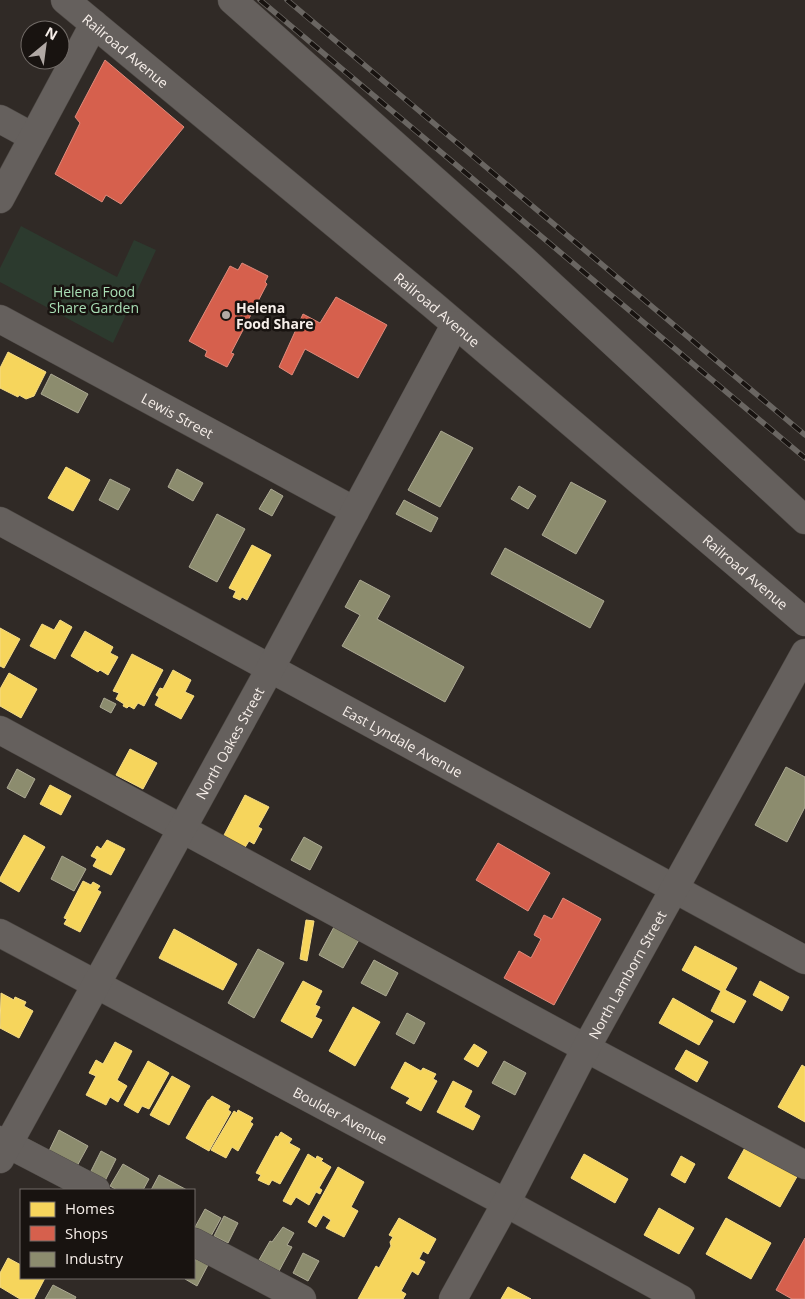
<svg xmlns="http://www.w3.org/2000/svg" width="805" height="1299" font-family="'Open Sans',sans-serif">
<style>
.green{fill:#2c3a2e}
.homes{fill:#f6d55c;stroke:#f6dc86}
.shops{fill:#d6604d;stroke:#e08b7c}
.industry{fill:#8c8c6e;stroke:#aca993}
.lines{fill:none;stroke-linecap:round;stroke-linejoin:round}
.minor-casing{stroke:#4c4743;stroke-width:29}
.minor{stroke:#65605d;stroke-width:28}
.rail-casing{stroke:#6a6662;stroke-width:5.5}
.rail{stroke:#181310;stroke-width:4;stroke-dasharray:11;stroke-linecap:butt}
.poi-dot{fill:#b1a9a5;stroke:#181310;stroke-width:2}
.labels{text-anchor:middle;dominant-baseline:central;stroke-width:5;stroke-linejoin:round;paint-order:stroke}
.street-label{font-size:14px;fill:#f6eee9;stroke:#181310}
.park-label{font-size:14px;fill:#a8deb5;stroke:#181310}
.poi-label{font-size:14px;font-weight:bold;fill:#f6eee9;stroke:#181310;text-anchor:start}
</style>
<rect width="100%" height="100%" fill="#302a26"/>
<!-- green -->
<path class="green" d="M21,226l96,51 17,-37 22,10 -43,93 -113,-61v-14z"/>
<!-- homes -->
<path class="homes" d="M8,352l38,20 -12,24 -8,3 -7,-4 -1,2 -18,-9v-20z
M66,467l24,13 -17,31 -25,-13z
M252,545l19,10 -24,45 -5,-3 -2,3 -7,-3 3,-6 -7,-3z
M60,620l12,7 -17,32 -25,-13 12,-22 12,6z
M0,628l20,11 -16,29 -4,-2z
M85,631l28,16 -3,6 8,4 -10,18 -8,-5 -2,2 -27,-16z
M132,654l31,16 -19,36 -6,-3 -4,6 -5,-3 -2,2 -4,-2 1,-2 -8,-5 3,-6 -6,-2z
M173,670l18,10 -6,12 9,4 -13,23 -26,-14 4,-8 -3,-2 4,-7 3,1z
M9,673l28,16 -16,29 -21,-12v-17z
M130,749l27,14 -14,26 -27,-14z
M50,785l21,11 -10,19 -21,-11z
M245,795l24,12 -11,20 4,2 -8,15 -5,-3 -5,8 -21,-12z
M24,835l21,12 -26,45 -19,-11v-3z
M107,840l18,9 -14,26 -18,-9 4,-7 -6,-3 6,-10 4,3z
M83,881l8,4 2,-3 7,4 -3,4 4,2 -21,40 -16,-8 3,-5 -3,-1z
M306,920l8,1 -7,40 -7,-2z
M174,929l63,35 -14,26 -64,-32z
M695,946l42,22 -12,22 21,11 -12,22 -23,-12 10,-20 -39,-21z
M303,981l19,10 -7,14 5,2 -5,10 7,3 -10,18 -31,-17z
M760,981l29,16 -7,14 -29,-16z
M1,993l13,7 1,-3 11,5 -2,4 9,5 -14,27 -19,-10z
M673,998l40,23 -14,24 -40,-22z
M353,1007l27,15 -25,44 -26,-15z
M115,1042l17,9 -15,29 10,6 -9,16 -8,-5 -4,8 -20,-10 10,-19 -7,-3 7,-13 7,4z
M474,1044l13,8 -9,15 -14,-8z
M686,1050l22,12 -11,20 -22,-13z
M148,1061l21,12 -20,36 -7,-3 -4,7 -14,-8z
M405,1062l16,9 2,-3 13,6 -3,5 4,2 -16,30 -15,-8 4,-5 -19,-10z
M802,1065l3,2v55l-27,-15z
M172,1076l18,10 -21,39 -19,-10z
M453,1081l19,10 -8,16 16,9 -7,14 -36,-18z
M212,1096l18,10 -2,4 3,2 -22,39 -23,-13 22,-38h1z
M238,1110l15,8 -3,4 3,2 -15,27 -6,-4 -6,11 -15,-8 23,-39 3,2z
M281,1132l11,7 -3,4 11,6 -20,35 -8,-4 -3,5 -11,-5 3,-5 -5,-2 20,-37 2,1z
M747,1144l52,29 -19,34 -52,-29z
M308,1154l8,5 1,-3 6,3 -2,2 10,6 -12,21 3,2 -2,4 -4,-2 -7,13 -13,-8 -5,8 -8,-4z
M584,1154l44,25 -13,24 -44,-25z
M681,1156l14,8 -10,19 -14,-8z
M338,1167l26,15 -13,25 7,4 -14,26 -18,-9 5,-8 -8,-5 -7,12 -8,-5z
M659,1208l35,20 -15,26 -35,-19z
M399,1218l37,21 -8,15 -5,-3 -4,8 6,3 -7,13 -6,-4 -11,20 5,3 -3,5h-45l18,-33 3,2 12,-22 -1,-4 3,-5 -4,-2z
M726,1218l45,25 -20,36 -45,-25z
M8,1258l13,7v13h24l-11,21h-14l-20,-12v-14z
M508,1287l23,12h-30z"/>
<!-- shops -->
<path class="shops" d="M105,60l79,67 -63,77 -15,-9 -4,7 -47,-28 25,-51 -5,-6z
M242,263l26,13 -3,6 2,2 -36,69 3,1 -7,13 -22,-11 2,-5 -18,-10 41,-75 8,4z
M336,297l51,28 -29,53 -53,-29 -13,26 -13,-8 24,-53 17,9z
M498,843l52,30 -22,38 -52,-31z
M563,898l38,21 -47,86 -50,-27 15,-27 12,7 10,-19 -7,-4 10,-20 8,4z
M805,1238v61h-13l-16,-9z"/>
<!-- industry -->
<path class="industry" d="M51,374l37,20 -10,19 -37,-19z
M441,431l32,17 -33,59 -32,-17z
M177,469l26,14 -10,18 -25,-14z
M110,479l20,10 -12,21 -19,-10z
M571,482l35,19 -30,53 -34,-19z
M519,486l17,10 -8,13 -17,-10z
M271,489l12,7 -11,20 -13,-7z
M404,500l34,18 -7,14 -35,-18z
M217,514l28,15 -28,53 -28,-15z
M505,548l99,53 -14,27 -99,-54z
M360,580l30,16 -13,23 87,48 -19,35 -103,-56 18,-31 -15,-8z
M104,698l12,6 -5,9 -11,-6z
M786,767l19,10v30l-18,35 -32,-17z
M17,769l18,10 -10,19 -18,-10z
M304,837l18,10 -12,23 -19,-10z
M62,856l24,13 -12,22 -23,-12z
M335,925l25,13 -17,30 -24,-13z
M258,949l26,14 -30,55 -26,-15z
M374,960l24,13 -12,23 -25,-13z
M407,1013l18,10 -11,21 -18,-10z
M504,1061l22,12 -11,22 -23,-12z
M59,1130l29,16 -12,22 -28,-15z
M101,1151l15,8 -11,22 -15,-8z
M123,1164l26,15 -6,11h-26l-7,-4z
M159,1175l28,15h-36z
M205,1209l16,9 -11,20 -16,-9z
M224,1216l14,7 -10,20 -14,-7z
M283,1227l11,6 -7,12 5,2 -13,24 -20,-11 11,-19 2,1z
M303,1253l16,8 -11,20 -15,-8z
M196,1259l12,6 -11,21 -12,-7 1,-1h8v-14z
M53,1285l23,12 -1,2h-30z"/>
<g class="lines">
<defs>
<g id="minor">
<path id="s1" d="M65,0l368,305 372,317"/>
<path d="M232,0l292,260 281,260"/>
<path d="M0,119l33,18"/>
<path d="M0,199l94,-175"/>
<path id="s2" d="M0,319l355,192"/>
<path id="s3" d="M0,521l805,439"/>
<path d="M0,730l567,308 238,127"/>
<path id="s4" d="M0,933l506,270 175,96"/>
<path d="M0,1140l96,50"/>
<path id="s5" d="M0,1159l270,-490 185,-344"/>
<path d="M194,1242l108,57"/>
<path id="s6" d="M453,1299l53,-96 80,-155 219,-395"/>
</g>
</defs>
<!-- minor casing -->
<use href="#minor" class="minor-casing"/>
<!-- minor -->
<use href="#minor" class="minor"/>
<defs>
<path id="rail" d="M260,0l545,458
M287,0l518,435"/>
</defs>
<!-- rail casing -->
<use href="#rail" class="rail-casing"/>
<!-- rail -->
<use href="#rail" class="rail"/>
</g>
<!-- markers -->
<circle class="poi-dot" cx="226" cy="315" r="5"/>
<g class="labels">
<!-- street labels -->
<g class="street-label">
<text stroke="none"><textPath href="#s1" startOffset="79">Railroad Avenue</textPath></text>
<text stroke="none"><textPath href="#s1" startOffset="484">Railroad Avenue</textPath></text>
<text stroke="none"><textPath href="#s2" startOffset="202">Lewis Street</textPath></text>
<text stroke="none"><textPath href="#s1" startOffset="889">Railroad Avenue</textPath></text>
<text stroke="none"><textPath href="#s3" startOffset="459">East Lyndale Avenue</textPath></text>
<text stroke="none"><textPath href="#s5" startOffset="475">North Oakes Street</textPath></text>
<text stroke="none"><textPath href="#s6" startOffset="368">North Lamborn Street</textPath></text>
<text stroke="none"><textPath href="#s4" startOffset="386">Boulder Avenue</textPath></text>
</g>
<!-- park labels -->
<g class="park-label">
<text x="94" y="291">Helena Food<tspan x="94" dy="16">Share Garden</tspan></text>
</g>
<!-- poi labels -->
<g class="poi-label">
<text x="236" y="307">Helena<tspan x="236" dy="16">Food Share</tspan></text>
</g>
</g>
<!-- legend -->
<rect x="20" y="1189" width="175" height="90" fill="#181310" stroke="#716b67"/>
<rect x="30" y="1202" width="25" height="15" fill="#f6d55c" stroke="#716b67"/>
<text x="65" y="1214" font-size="15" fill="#f6eee9">Homes</text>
<rect x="30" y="1226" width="25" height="15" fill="#d6604d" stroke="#716b67"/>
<text x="65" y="1239" font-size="15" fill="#f6eee9">Shops</text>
<rect x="30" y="1252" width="25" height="15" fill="#8c8c6e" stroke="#716b67"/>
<text x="65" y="1264" font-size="15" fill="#f6eee9">Industry</text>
<!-- north arrow -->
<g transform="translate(45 45) rotate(29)"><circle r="24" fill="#181310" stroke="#716b67"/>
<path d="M0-4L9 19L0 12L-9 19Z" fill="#b1a9a5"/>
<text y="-8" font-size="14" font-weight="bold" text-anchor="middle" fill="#f6eee9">N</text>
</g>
</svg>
